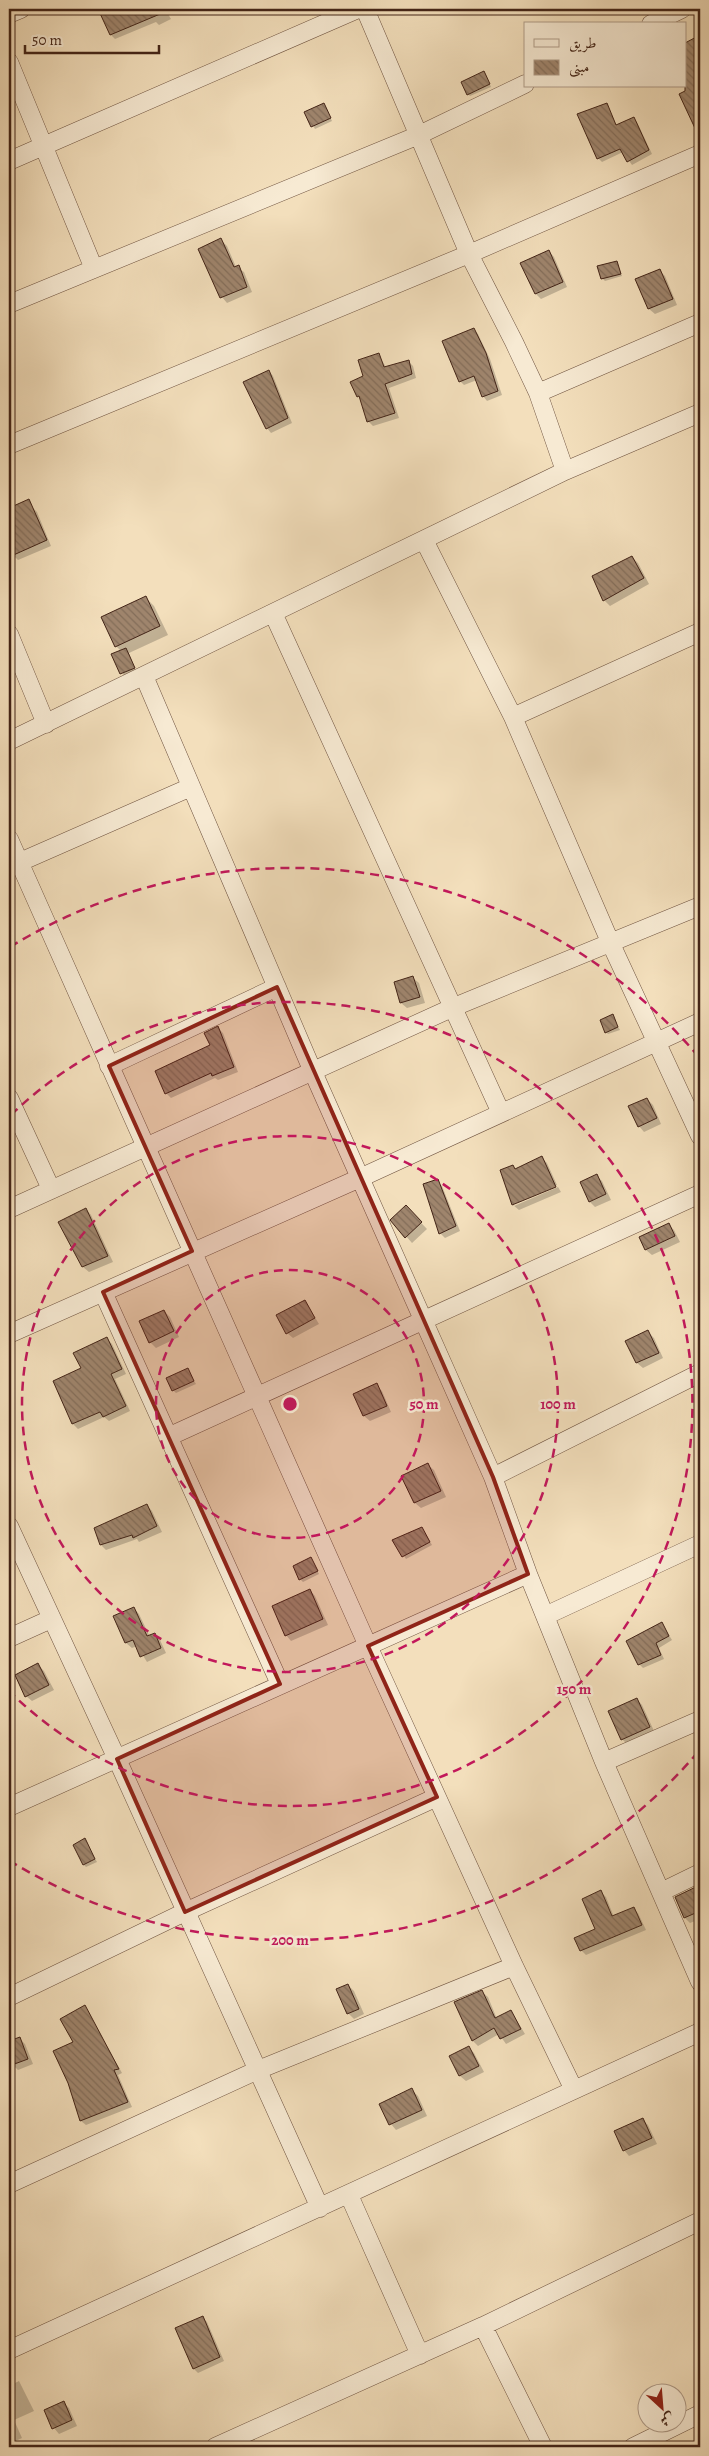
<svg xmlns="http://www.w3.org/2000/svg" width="709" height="2456" font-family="Alegreya,Amiri,serif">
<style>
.shadow{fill:#0003}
.building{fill:url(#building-back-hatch);stroke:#432417}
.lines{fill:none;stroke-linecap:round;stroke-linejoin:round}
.minor-casing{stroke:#6f5340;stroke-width:19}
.minor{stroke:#f7ead3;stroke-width:18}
.marked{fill:#8f2418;fill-opacity:0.2;stroke:#8f2418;stroke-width:4;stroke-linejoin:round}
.ring{fill:none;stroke:#c2185b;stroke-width:2.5;stroke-dasharray:9 6}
.centre{fill:#c2185b;stroke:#f7ead3;stroke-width:2.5}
.ring-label{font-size:15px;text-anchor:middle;font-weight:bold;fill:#c2185b;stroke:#f7ead3;stroke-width:5;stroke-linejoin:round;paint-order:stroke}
</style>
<defs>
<pattern id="building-back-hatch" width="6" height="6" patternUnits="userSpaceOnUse" patternTransform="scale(1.25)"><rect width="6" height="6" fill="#9f856d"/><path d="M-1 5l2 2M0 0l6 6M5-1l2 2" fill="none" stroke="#836d59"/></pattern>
</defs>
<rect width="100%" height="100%" fill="#f3dfbc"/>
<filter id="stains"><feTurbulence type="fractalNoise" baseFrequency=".004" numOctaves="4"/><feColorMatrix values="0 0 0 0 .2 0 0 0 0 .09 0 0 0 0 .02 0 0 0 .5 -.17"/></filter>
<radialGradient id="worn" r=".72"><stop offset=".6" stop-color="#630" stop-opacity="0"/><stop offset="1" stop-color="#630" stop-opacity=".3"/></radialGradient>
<!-- shadow -->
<path class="shadow" d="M106,9h19l2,4 8,-4h30l6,10 -12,6 -3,-3 -41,17 -4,-4 -10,-24z
M697,51l3,3v67l-3,2z
M486,75l5,12 -21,9 -2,-2z
M324,105l8,16 -17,8 -9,-16z
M606,105l11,21 16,-8 4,4 15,32 -20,11 -9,-13 -21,10 -4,-4z
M221,240l6,6 9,21 8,5 8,20 -25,11 -5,-6z
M549,251l5,6 13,30 -26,12 -5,-5 -14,-30z
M617,262l5,14 -17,5 -3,-3z
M659,270l6,6 12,29 -22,9 -6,-5 -13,-29z
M474,330l4,4 12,25 12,36 -15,6 -4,-5 -6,-16 -13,5 -4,-4z
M378,354l8,13 23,-5 4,4 3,12 -27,10 10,30 -26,8 -5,-5 -7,-22 -3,-3 7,-19z
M269,371l4,5 19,47 -21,10 -4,-5z
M31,506l6,6 14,34 -33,14 -5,-5 -4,-11v-31z
M632,557l6,6 11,21 -39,22 -6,-6z
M146,598l8,8 14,29 -39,18 7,18 -12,5 -11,-21 8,-4 -5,-5z
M413,978l6,5 6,20 -18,5 -6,-5 -6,-20z
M612,1016l8,14 -12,4 -2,-2z
M218,1028l5,5 15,39 -20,8 -3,-2 -44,20 -5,-5 46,-48z
M647,1099l6,6 8,19 -17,8 -5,-6z
M542,1158l5,5 10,22 -43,18v3l44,-19 3,5 -42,18 -6,-5 -12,-34 12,-4 3,3z
M597,1176l5,5 9,19 -16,7 -5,-5z
M437,1181l5,5 18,45 -15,7 -5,-5z
M406,1207l21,22 -15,14 -20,-23z
M86,1209l5,6 22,47 -24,10 -6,-5 -23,-44z
M669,1225l5,5 6,12 -28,13 -6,-5 -5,-12z
M305,1301l14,23 -26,14 -6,-5z
M164,1311l6,6 9,20 -23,11 -6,-6z
M648,1332l6,6 9,20 -20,10 -6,-5 -10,-22z
M107,1339l5,5 14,30 -11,5 15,32 -21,10 -5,-4 -26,12 -5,-5 -19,-42 29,-13z
M188,1370l8,14 -20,9 -3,-3z
M376,1385l6,6 9,21 -21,9 -6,-5 -9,-22z
M428,1465l6,5 12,27 -25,11 -6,-5 -12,-27z
M147,1505l5,6 10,21 -23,10 -2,-3 -31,11 -5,-5 -5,-16z
M422,1528l10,17 -26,14 -12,-18z
M311,1559l8,15 -16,8 -3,-3z
M310,1590l5,6 13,29 -37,16 -5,-6z
M134,1608l5,6 11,23 5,-2 5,5 6,13 -19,9 -10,-16 -5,2 -6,-5 -11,-26z
M662,1624l10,16 -13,8 5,11 -21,9 -4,-4z
M38,1665l6,6 10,19 -22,11 -6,-5z
M637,1699l5,6 13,28 -27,12 -6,-6 -13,-28z
M85,1840l12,22 -11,5 -2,-2z
M697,1888l3,3v28l-10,4 -5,-5 -9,-20z
M601,1892l5,5 8,20 19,-9 5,5 8,17 -60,25 -5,-5 15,-20z
M348,1985l6,6 10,23 -10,5 -6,-6z
M482,1992l6,5 9,22 14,-8 14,23 -19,10 -7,-10 -21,12 -5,-5z
M85,2007l37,66 -4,2 14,32 -46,18 -5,-4 -7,-78z
M19,2038l6,6 8,20 -15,6 -6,-6 -3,-10v-12z
M468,2047l6,6 10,19 -18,9 -6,-5 -10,-19z
M412,2090l6,6 9,20 -31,14 -5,-6 -10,-20z
M643,2120l5,5 9,19 -28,12 -5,-6z
M203,2318l4,4 17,39 -26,12 -4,-4z
M19,2381l15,30 -20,9 8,18 -13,6v-58z
M64,2403l5,5 8,18 -18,8 -5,-6z"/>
<!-- building -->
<path class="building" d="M98,9h74l-62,26z
M700,35v104l-21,-45 6,-3v-48z
M484,71l6,13 -23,11 -6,-13z
M324,103l7,15 -20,9 -7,-15z
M607,103l9,22 18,-8 15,33 -22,12 -7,-13 -23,10 -20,-45z
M221,238l13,29 5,-2 8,22 -27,11 -22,-49z
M549,250l14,32 -28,12 -15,-31z
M617,261l4,13 -20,5 -4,-13z
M660,269l13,30 -25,10 -13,-30z
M474,328l12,25 12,38 -16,6 -8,-21 -15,6 -17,-41z
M379,353l5,14 25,-7 3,14 -27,10 10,29 -28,9 -8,-26 -2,1 -7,-15 13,-6 -5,-16z
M269,370l19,48 -22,11 -23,-47z
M29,499l18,41 -38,17v-49z
M632,556l12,22 -41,23 -11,-25z
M146,596l14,30 -45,21 -14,-30z
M126,648l9,20 -15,6 -9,-20z
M413,976l7,21 -20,6 -6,-21z
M613,1014l5,13 -13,6 -5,-13z
M218,1026l16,41 -22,9 -1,-3 -46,21 -10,-23 55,-26 -6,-12z
M647,1098l10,20 -19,9 -10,-21z
M542,1156l14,31 -44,18 -12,-35 13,-5 2,4z
M597,1174l9,20 -17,8 -9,-20z
M438,1179l18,47 -17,8 -16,-50z
M406,1205l16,17 -17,16 -15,-18z
M86,1208l22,48 -26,11 -24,-45z
M669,1223l6,13 -30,14 -6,-13z
M305,1300l10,18 -29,16 -10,-19z
M164,1310l10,21 -25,12 -10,-22z
M648,1330l11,23 -23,10 -11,-22z
M107,1337l15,32 -11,5 15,32 -23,11 -3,-5 -28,12 -19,-43 28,-13 -8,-15z
M188,1368l6,13 -22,10 -6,-13z
M377,1383l10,23 -24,10 -10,-22z
M428,1463l13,28 -27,12 -13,-27z
M147,1504l10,22 -24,12 -1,-3 -32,10 -6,-17z
M422,1527l8,15 -28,15 -10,-17z
M311,1557l7,14 -19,9 -6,-14z
M310,1589l13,30 -38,17 -13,-30z
M134,1607l13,29 8,-3 6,15 -21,9 -7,-17 -8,3 -12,-27z
M662,1622l7,14 -13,7 5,12 -23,10 -12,-24z
M38,1663l11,22 -24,12 -10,-22z
M637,1698l13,29 -29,13 -13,-29z
M85,1838l10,21 -12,6 -10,-20z
M700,1885v26l-16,7 -9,-21z
M601,1890l11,26 22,-9 8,18 -62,26 -6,-13 21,-9 -13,-30z
M348,1984l11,25 -12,5 -11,-25z
M482,1990l13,28 16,-8 10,19 -21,10 -6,-11 -22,13 -18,-39z
M85,2005l34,64 -5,1 14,32 -48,19 -12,-38 -15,-32 20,-9 -13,-23z
M20,2037l8,22 -19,7v-25z
M469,2046l10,20 -20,10 -10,-20z
M412,2088l10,22 -33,15 -10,-21z
M643,2118l9,20 -29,13 -9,-20z
M203,2316l17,41 -27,12 -18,-41z
M64,2401l8,19 -20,9 -8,-19z"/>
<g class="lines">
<defs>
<path id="minor" d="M365,9l104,245 45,88 24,51 162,-70
M9,14l12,-5
M651,24l31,-15
M9,62l85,207
M9,161l349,-152
M9,304l410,-169 106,-51
M538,393l27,78
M9,445l460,-191 231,-100
M424,540l89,177 98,227 89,192
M273,613l228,500
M9,634l37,90
M144,676l169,396 180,405 35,97 76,188 96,220
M513,717l187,-85
M9,741l556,-270 135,-58
M9,839l359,807 146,320 60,124
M20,862l171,-75
M109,1066l168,-79
M9,1098l42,91
M9,1209l445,-202 246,-101
M103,1292l177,392
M9,1334l351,-156 340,-156
M168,1437l532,-243
M493,1477l207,-104
M9,1526l108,233 203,449
M545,1616l155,-72
M9,1638l42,-19
M604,1762l96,-42
M9,1807l519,-233
M661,1892l39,-19
M9,1997l176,-85 252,-115
M9,2184l249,-114 256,-104
M349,2195l71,160
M483,2326l60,121
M9,2350l691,-318
M215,2447l268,-121 217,-105
M633,2447l67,-33"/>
</defs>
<!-- minor casing -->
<use href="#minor" class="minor-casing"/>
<!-- minor -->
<use href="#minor" class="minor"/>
</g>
<!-- marked area -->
<path class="marked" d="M277,987l216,490 35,97 -160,72 69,151 -252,115 -68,-153 163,-75 -177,-392 89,-41 -83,-185z"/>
<!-- distance rings -->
<g class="ring">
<circle cx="290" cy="1404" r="134"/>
<circle cx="290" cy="1404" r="268"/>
<path d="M11 1115A402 402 0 1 1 11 1693"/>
<path d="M698 1752A536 536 0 0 1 10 1861M10 947A536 536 0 0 1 698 1056"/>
</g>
<circle cx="290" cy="1404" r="8" class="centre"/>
<g class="ring-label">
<text x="424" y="1409">50 m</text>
<text x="558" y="1409">100 m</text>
<text x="574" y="1694">150 m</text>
<text x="290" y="1945">200 m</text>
</g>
<!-- margin -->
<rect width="709" height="2456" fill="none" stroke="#f3dfbc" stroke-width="30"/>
<rect x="10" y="10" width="689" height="2436" fill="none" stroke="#432417" stroke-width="2.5"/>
<rect x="15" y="15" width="679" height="2426" fill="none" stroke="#432417"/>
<!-- legend -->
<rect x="524" y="22" width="162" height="65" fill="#f7ead3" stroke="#af9b88"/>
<rect x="534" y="39" width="25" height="8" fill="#f7ead3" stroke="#af9b88"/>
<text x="569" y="48" font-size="15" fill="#432417">طريق</text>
<rect x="534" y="60" width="25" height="15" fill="url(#building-back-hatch)" stroke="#af9b88"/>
<text x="569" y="72" font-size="15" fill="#432417">مبنى</text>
<!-- north arrow -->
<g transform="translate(662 2408) rotate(154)"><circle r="24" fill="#f7ead3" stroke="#af9b88"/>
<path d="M0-4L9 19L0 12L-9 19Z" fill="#8f2418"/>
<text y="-8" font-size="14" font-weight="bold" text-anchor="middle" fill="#432417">ش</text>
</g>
<!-- scale -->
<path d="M25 45v8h134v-8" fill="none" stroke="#432417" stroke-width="2.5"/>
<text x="32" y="45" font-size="15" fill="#432417" stroke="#f7ead3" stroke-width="4" paint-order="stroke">50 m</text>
<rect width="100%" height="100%" filter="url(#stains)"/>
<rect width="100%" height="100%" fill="url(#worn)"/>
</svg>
